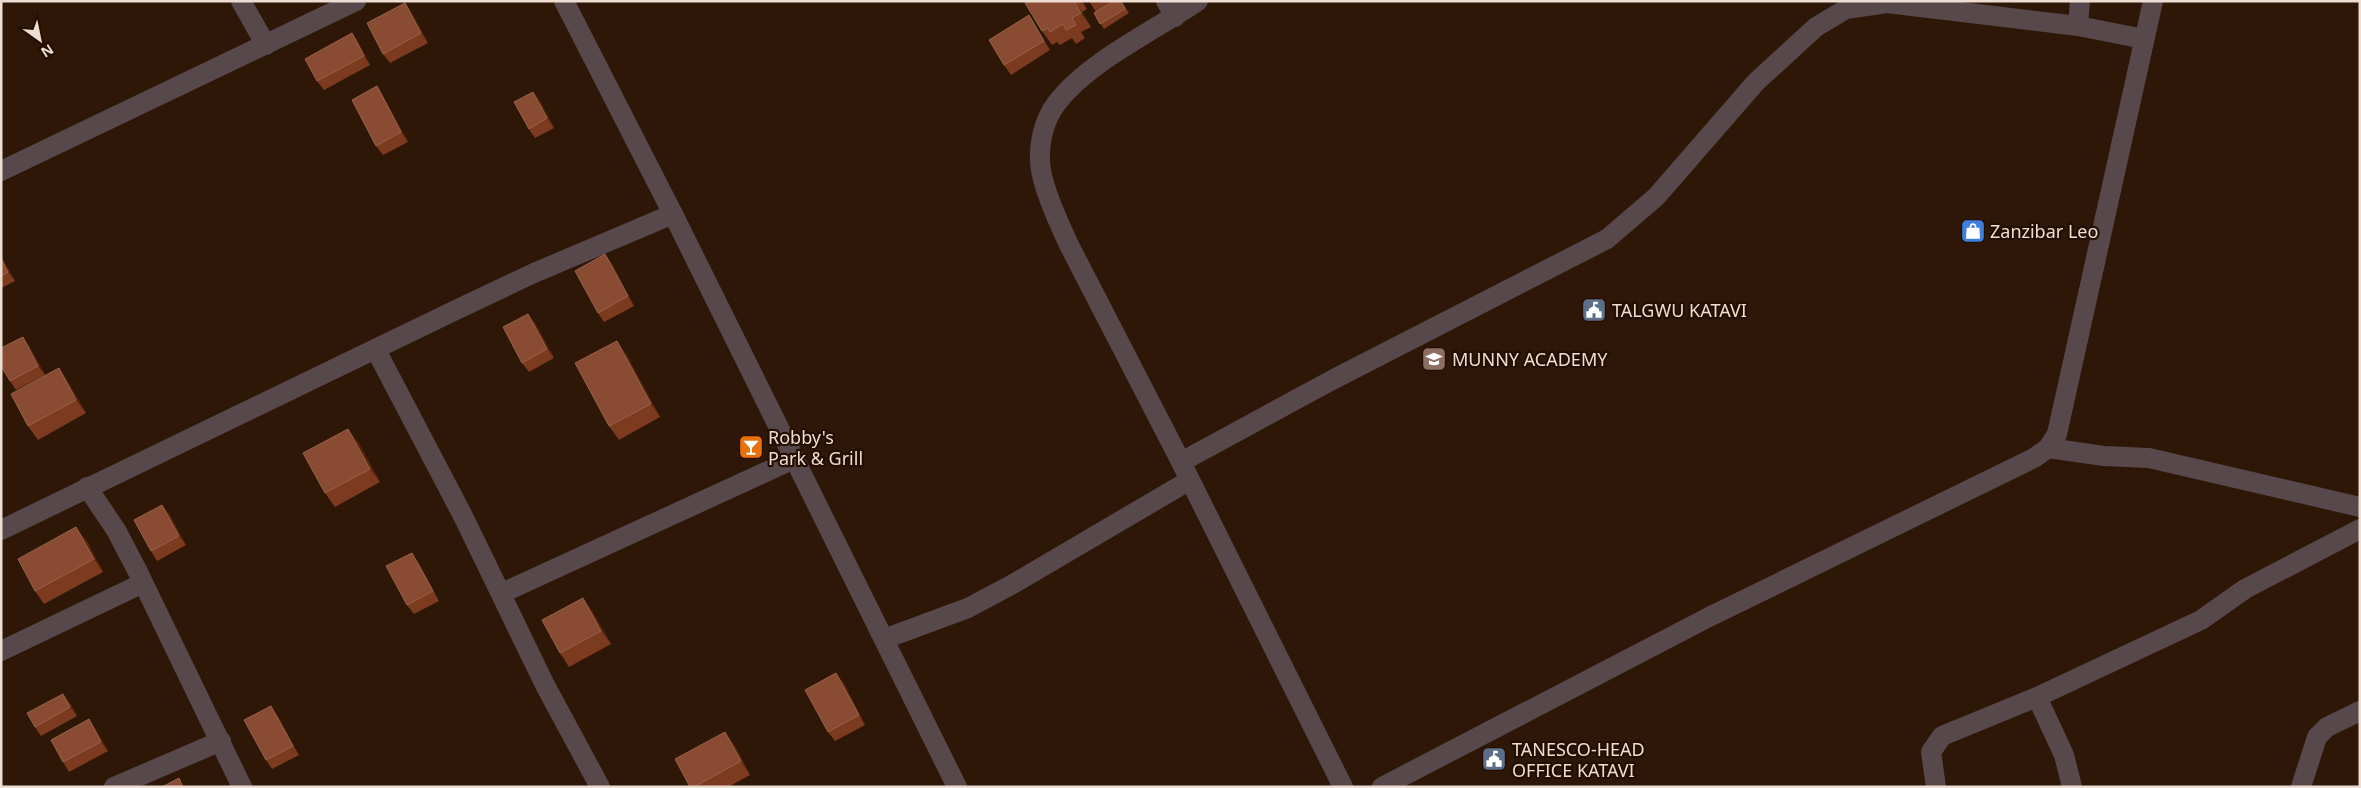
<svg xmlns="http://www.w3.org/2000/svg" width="2361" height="788" font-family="'Noto Sans',sans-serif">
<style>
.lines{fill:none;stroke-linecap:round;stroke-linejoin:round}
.minor{stroke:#56484b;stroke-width:20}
.wall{fill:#7c3a1f}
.shaded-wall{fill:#58250d}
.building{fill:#894c32;stroke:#98624b}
.labels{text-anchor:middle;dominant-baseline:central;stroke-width:4.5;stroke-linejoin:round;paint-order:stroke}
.poi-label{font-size:18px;fill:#edddd2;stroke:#240e00;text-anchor:start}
</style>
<rect width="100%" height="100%" fill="#2e1706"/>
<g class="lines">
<!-- minor -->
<path class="minor" d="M241,1l25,44
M564,1l109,213 284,573
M1166,1l9,16
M1198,1c-44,30 -111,61 -142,103 -12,16 -17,38 -16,58 1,23 19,61 29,83l112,217 162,325
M2078,26l2,-25
M1,171l355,-170
M376,350l87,166 82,169 55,102
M2048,448l56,8 45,2 211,49
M1181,462l153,-83 273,-140 49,-42 100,-115 60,-55 30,-18 41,-6 191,23 66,13
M87,487l29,43 22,42 104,215
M1,530l459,-222 74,-35 139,-59
M502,593l292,-134
M884,639l84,-31 45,-24 177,-104
M1,651l142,-68
M2037,697l27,58 8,32
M114,787l107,-46
M1382,787l327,-170 325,-159 14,-10 9,-14 96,-433
M1936,787l-5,-35 11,-16 95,-39 164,-77 44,-31 115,-60
M2301,787l16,-50 10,-10 33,-16"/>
</g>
<!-- wall -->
<path class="wall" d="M1028,1h54l5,8 -5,3 9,15 -10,5 4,6 -9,6 -4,-6 -12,7 -3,-3 -5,3 -10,-14z
M1089,1h32l8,12 -25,16 -10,-16 2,-1z
M405,3l6,9 17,31 -38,20 -7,-9z
M1029,15l21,35 -39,25 -7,-10z
M352,33l6,9 12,23 -46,25 -7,-9z
M377,86l6,10 25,46 -25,13 -7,-9z
M540,101l14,27 -19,10 -6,-9z
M605,254l7,10 22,42 -30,16 -6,-9z
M1,256l14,25 -14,7z
M535,323l19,35 -25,14 -7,-9z
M29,346l16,29 -29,15 -6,-9z
M626,354l34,63 -41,23 -10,-14z
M59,368l9,14 18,31 -48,27 -10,-14z
M358,442l22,40 -45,25 -10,-14z
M169,514l17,31 -29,16 -6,-10z
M86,540l17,32 -59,32 -9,-13z
M418,562l21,39 -25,13 -7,-9z
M592,611l19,33 -42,23 -9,-14z
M843,682l22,43 -30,16 -7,-9z
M70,703l7,13 -36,20 -6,-9z
M277,715l22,40 -27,14 -6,-9z
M95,728l13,23 -39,21 -6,-10z
M735,746l15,29 -22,12h-38z"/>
<!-- shaded-wall -->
<path class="shaded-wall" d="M1074,1l8,11 9,15 -10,-14z
M405,3l6,9 17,31 -7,-10z
M352,33l6,9 12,23 -6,-9z
M377,86l6,10 25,46 -7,-10z
M533,92l7,9 14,27 -7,-10z
M605,254l7,10 22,42 -6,-10z
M1,256l14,25 -7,-9 -7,-13z
M528,314l7,9 19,35 -7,-9z
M23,337l6,9 16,29 -7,-9z
M617,341l9,13 34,63 -9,-13z
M59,368l9,14 18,31 -10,-13z
M348,429l10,13 22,40 -10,-13z
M162,505l7,9 17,31 -7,-9z
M76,527l10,13 17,32 -9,-13z
M412,553l6,9 21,39 -6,-10z
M583,598l9,13 19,33 -10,-13z
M836,673l7,9 22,43 -6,-10z
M63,694l7,9 7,13 -7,-9z
M271,706l6,9 22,40 -6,-9z
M89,719l6,9 13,23 -7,-9z
M725,732l10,14 15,29 -9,-14z"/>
<!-- building -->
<path class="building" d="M1028,1h46l7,12 -9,5 4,7 -10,5 -3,-6 -13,8 -2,-4 -6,3 -17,-28z
M1114,1h7l4,8 -25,15 -6,-11z
M405,3l16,30 -38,21 -16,-31z
M1029,15l15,26 -40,24 -15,-25z
M352,33l12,23 -47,25 -12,-22z
M377,86l24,46 -25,14 -24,-46z
M533,92l14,26 -18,11 -15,-27z
M605,254l23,42 -30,17 -23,-42z
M1,259l7,13 -7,4z
M528,314l19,35 -25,14 -19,-36z
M23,337l15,29 -28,15 -9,-15v-18z
M617,341l34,63 -42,22 -34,-63z
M59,368l17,32 -48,26 -17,-32z
M348,429l22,40 -45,24 -22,-40z
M162,505l17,31 -28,15 -17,-31z
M76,527l18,32 -59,32 -17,-32z
M412,553l21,38 -26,14 -21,-39z
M583,598l18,33 -41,22 -18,-33z
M836,673l23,42 -31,17 -23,-42z
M63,694l7,13 -35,20 -8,-14z
M271,706l22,40 -27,14 -22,-40z
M89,719l12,23 -38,20 -12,-22z
M725,732l16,29 -47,26h-4l-15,-28z
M179,778l4,9h-21z"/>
<!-- icons -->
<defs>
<symbol id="shop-square" viewBox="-11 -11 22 22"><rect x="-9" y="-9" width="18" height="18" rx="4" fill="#3f7fe0" stroke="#240e00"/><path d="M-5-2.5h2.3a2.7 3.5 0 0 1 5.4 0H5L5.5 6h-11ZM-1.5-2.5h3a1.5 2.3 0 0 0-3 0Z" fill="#fff"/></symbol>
<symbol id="civic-square" viewBox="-11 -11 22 22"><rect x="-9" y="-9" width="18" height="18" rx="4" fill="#5c6f8a" stroke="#240e00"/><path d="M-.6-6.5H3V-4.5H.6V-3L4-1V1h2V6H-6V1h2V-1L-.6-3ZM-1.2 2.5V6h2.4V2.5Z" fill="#fff"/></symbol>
<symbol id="school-square" viewBox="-11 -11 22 22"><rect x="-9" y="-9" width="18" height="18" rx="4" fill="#8d6e63" stroke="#240e00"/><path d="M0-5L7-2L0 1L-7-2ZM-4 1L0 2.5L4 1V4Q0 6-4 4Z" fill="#fff"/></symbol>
<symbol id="bar-square" viewBox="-11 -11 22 22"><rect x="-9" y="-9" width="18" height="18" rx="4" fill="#e8710a" stroke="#240e00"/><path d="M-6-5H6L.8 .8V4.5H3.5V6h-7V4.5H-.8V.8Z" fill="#fff"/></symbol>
</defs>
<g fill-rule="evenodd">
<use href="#shop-square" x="1959" y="217" width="28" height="28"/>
<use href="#civic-square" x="1580" y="296" width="28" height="28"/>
<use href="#school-square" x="1420" y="345" width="28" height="28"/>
<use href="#bar-square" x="737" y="433" width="28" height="28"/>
<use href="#civic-square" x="1480" y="745" width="28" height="28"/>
</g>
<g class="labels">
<!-- poi labels -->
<g class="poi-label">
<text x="1990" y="231">Zanzibar Leo</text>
<text x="1612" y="310">TALGWU KATAVI</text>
<text x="1452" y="359">MUNNY ACADEMY</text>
<text x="768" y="437">Robby's<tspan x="768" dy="21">Park &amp; Grill</tspan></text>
<text x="1512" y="749">TANESCO-HEAD<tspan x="1512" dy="21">OFFICE KATAVI</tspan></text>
</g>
</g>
<!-- border -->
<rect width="2361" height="788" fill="none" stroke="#edddd2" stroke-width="5"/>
<!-- north arrow -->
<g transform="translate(40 40) rotate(147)" stroke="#240e00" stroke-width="4" paint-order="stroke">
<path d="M0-4L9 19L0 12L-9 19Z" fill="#edddd2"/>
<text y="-8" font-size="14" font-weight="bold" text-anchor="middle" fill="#edddd2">N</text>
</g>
</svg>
